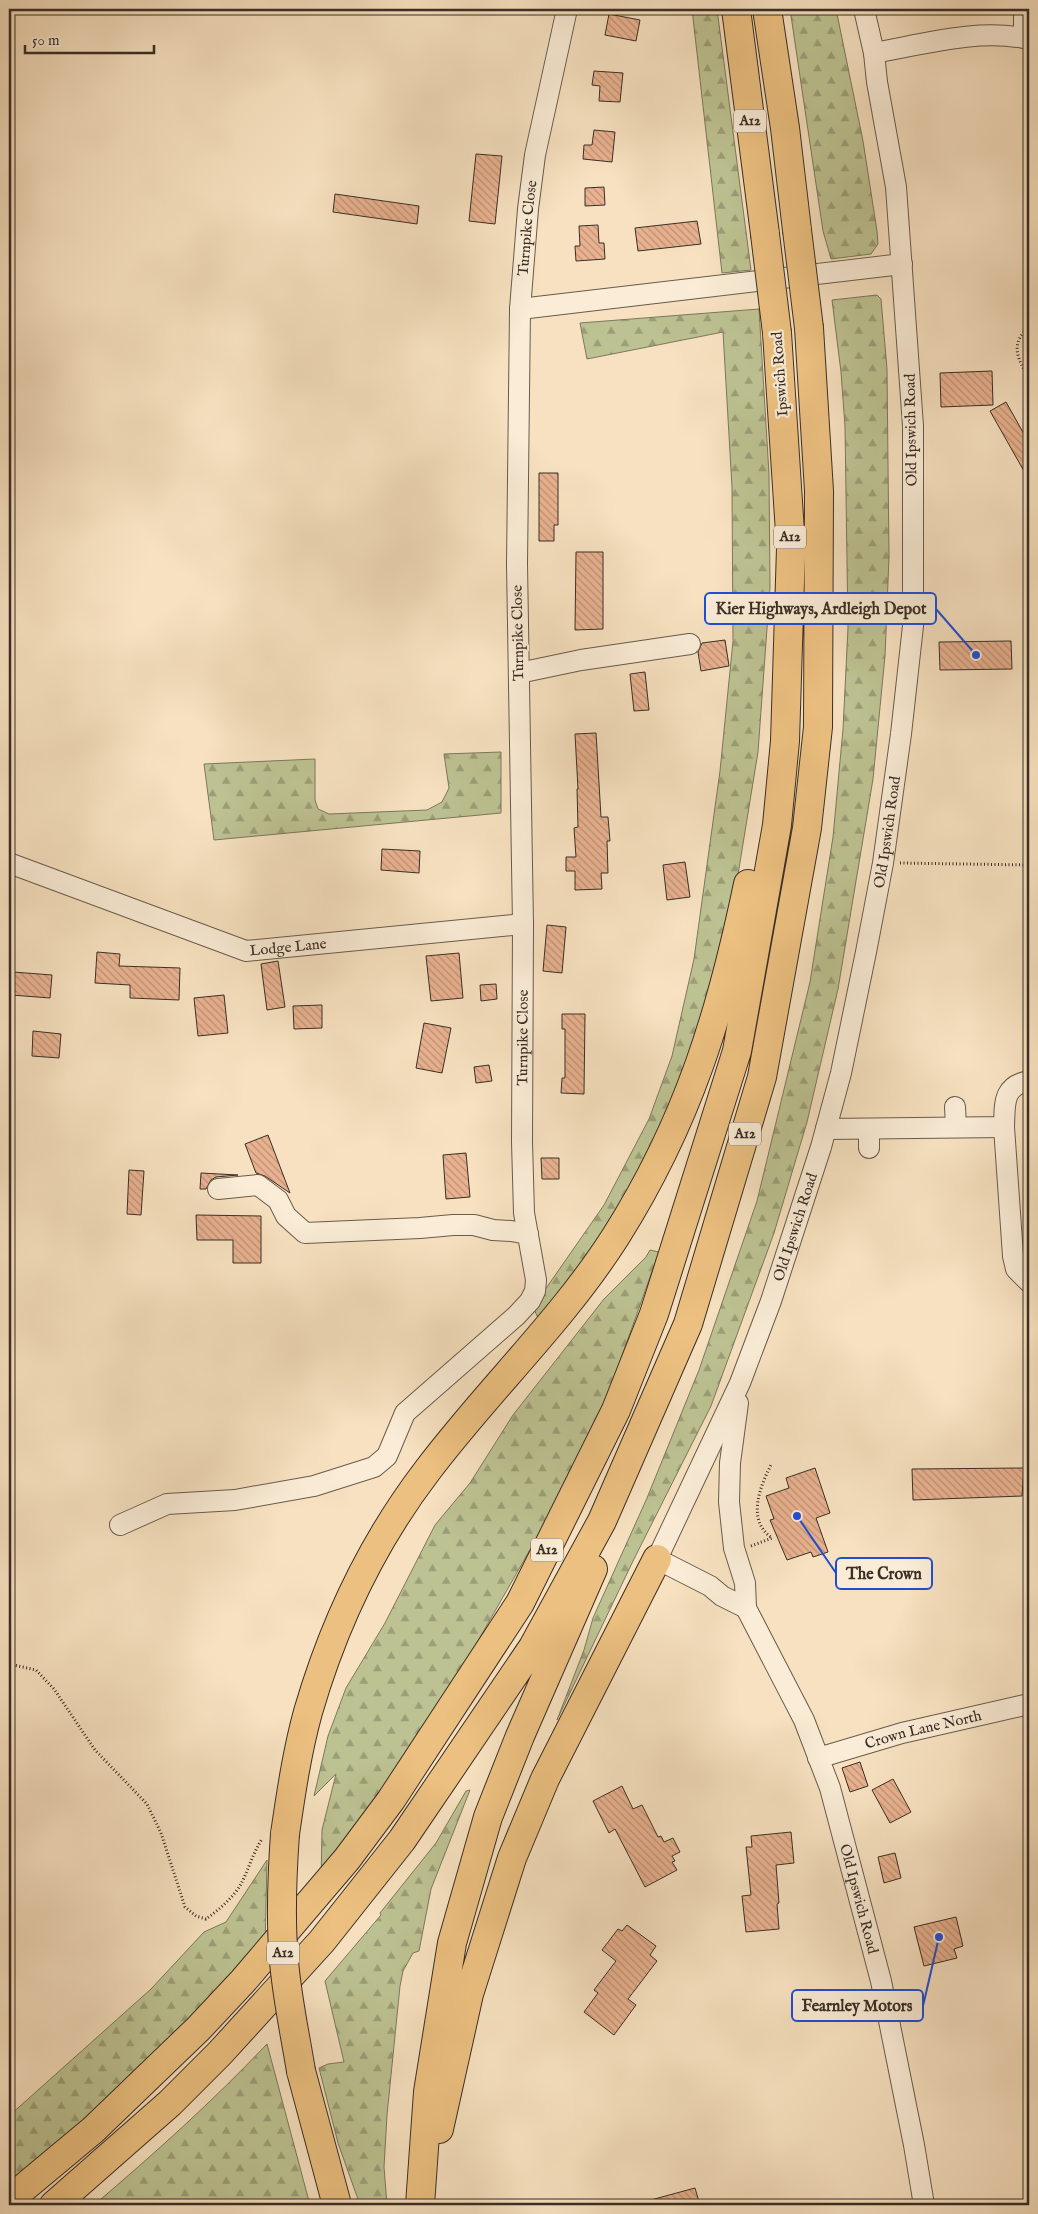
<svg xmlns="http://www.w3.org/2000/svg" width="1038" height="2214" font-family="'IM FELL English',serif">
<style>
.forest{fill:url(#forest-firs);stroke:#7c785c}
.building{fill:url(#building-back-hatch);stroke:#3a2e26}
.lines{fill:none;stroke-linecap:round;stroke-linejoin:round}
.minor-casing{stroke:#695b4c;stroke-width:22}
.highway-casing{stroke:#3a2e26;stroke-width:30}
.path{stroke:#3a2e26;stroke-width:3;stroke-dasharray:1 2.5;stroke-linecap:butt}
.minor{stroke:#faecd6;stroke-width:20}
.highway{stroke:#ecc080;stroke-width:28}
.highway-bridge-casing{stroke:#3a2e26;stroke-width:30;stroke-linecap:butt}
.highway-bridge{stroke:#ecc080;stroke-width:28}
.labels{text-anchor:middle;dominant-baseline:central;stroke-width:4.5;stroke-linejoin:round;paint-order:stroke}
.shield{fill:#faecd6;stroke:#74675b;stroke-width:1}
.shield-label{font-size:14px;font-weight:bold;fill:#3a2e26}
.street-label{font-size:15px;fill:#3a2e26;stroke:#faecd6}
.leader{fill:none;stroke:#1d4ed8;stroke-width:2}
.callout-dot{fill:#1d4ed8;stroke:#faecd6;stroke-width:2}
.callout{fill:#faecd6;stroke:#1d4ed8;stroke-width:2}
.callout-label{font-size:16px;text-anchor:middle;font-weight:bold;fill:#3a2e26}
</style>
<defs>
<pattern id="forest-firs" width="22" height="20" patternUnits="userSpaceOnUse" patternTransform="scale(1.25)"><rect width="22" height="20" fill="#bdc292"/><path d="M5 1l3.5 6h-7zM16 11l3.5 6h-7z" fill="#9b9e77"/></pattern>
<pattern id="building-back-hatch" width="6" height="6" patternUnits="userSpaceOnUse" patternTransform="scale(1.25)"><rect width="6" height="6" fill="#e9b290"/><path d="M-1 5l2 2M0 0l6 6M5-1l2 2" fill="none" stroke="#be9175"/></pattern>
</defs>
<rect width="100%" height="100%" fill="#f7e1c0"/>
<filter id="stains"><feTurbulence type="fractalNoise" baseFrequency=".004" numOctaves="4"/><feColorMatrix values="0 0 0 0 .2 0 0 0 0 .09 0 0 0 0 .02 0 0 0 .5 -.17"/></filter>
<radialGradient id="worn" r=".72"><stop offset=".6" stop-color="#630" stop-opacity="0"/><stop offset="1" stop-color="#630" stop-opacity=".3"/></radialGradient>
<!-- forest -->
<path class="forest" d="M692,9h25l34,261 -29,3z
M790,9h46l27,132 14,90 1,13 -7,10 -40,5 -8,-28z
M877,295l4,4 6,70 2,188 -4,99 -12,123 -35,210 -31,133 -33,111 -63,173 -78,155 -76,159 27,-70 9,-32 54,-120 52,-128 58,-169 53,-219 23,-145 10,-108 5,-101 -3,-202 -4,-54 -9,-72z
M759,309l10,165 1,113 -12,165 -25,153 -32,126 -55,131 -38,63 -31,45 -39,48 -5,-11 71,-102 45,-86 23,-63 22,-97 26,-188 13,-130 -1,-154 -9,-155 -136,27 -7,-36z
M501,752v61l-287,27 -10,-76 111,-5v41l3,9 11,5 98,-4 15,-8 7,-14 -5,-34z
M650,1250l9,2 -69,193 -206,360 -63,78 1,-53 14,-56 -22,22 14,-60 18,-48 39,-65 50,-98 35,-42 43,-68 91,-116 42,-42z
M470,1790l-39,99 -12,62 -6,2 -10,18 -3,15 -13,129 -3,52 3,38h-27l-22,-62 -19,-75 9,-4 16,-2 -19,-81 56,-66 -1,-2 56,-70 30,-52z
M267,1860l-2,89 -167,163 -89,71v-67l142,-127 53,-57 22,-10z
M267,2044l43,161h-216c60,-51 119,-104 173,-161z"/>
<!-- building -->
<path class="building" d="M609,14l31,6 -4,21 -31,-6z
M594,71l29,2 -3,29 -21,-1 1,-15 -8,-1z
M594,130l21,2 -3,30 -29,-3 1,-14h8z
M476,154l26,2 -7,68 -26,-3z
M604,187l1,18 -20,1v-18z
M335,194l84,12 -2,18 -84,-12z
M697,221l4,23 -63,7 -3,-23z
M598,225l1,18h5l1,16 -29,2 -1,-15h5l-1,-20z
M992,371l1,34 -52,2 -1,-34z
M1006,402l23,41v37l-39,-69z
M539,473h19v52h-4v16h-15z
M576,552h27v77l-28,1z
M725,640l4,26 -28,5 -3,-19 4,-9z
M1011,641l1,28 -72,1 -1,-28z
M645,672l4,38 -15,1 -4,-37z
M596,733l5,84h7l2,24h-3l1,32h-7l1,16 -27,1v-19h-9v-14h10l-2,-29 4,-1 -1,-38h1l-3,-55z
M382,849l38,2 -1,22 -38,-3z
M685,862l5,35 -23,3 -4,-35z
M547,925l19,2 -4,46 -19,-2z
M97,952l23,2 -1,12 61,2 -1,32 -49,-2v-13l-35,-2z
M459,953l4,45 -32,3 -5,-45z
M278,961l7,46 -18,3 -6,-46z
M13,972l39,3 -2,23 -39,-3z
M496,984l1,15 -16,2 -1,-16z
M224,995l4,38 -30,3 -4,-38z
M322,1005v23l-28,1 -1,-23z
M562,1014h23l-1,80 -23,-1 1,-15h3v-49h-3z
M424,1023l27,5 -9,45 -26,-5z
M33,1031l28,3 -2,24 -27,-2z
M489,1065l3,16 -16,2 -2,-16z
M268,1135l22,58 -25,-17 -9,-3 -11,-29z
M466,1153l4,44 -24,2 -3,-44z
M541,1158h18v21h-17z
M129,1170l15,1 -3,44 -14,-1z
M201,1173l37,2 -22,2 -5,3 -5,9h-6z
M196,1215l65,1v47h-28v-23h-36z
M815,1468l15,45 -14,5 12,34 -15,5 -2,-5 -24,8 -17,-40 4,-1 -8,-23 23,-8 -3,-10z
M1024,1468l-2,28 -109,4 -1,-31z
M860,1762l8,24 -18,6 -8,-24z
M893,1779l18,33 -21,11 -18,-33z
M622,1786l11,23 9,-4 16,32 3,-1 3,6 9,-4 7,14 -8,4 3,5 -3,1 5,8 -32,17 -30,-58 -6,4 -16,-32z
M791,1832l3,31 -18,2 3,38 -2,1 2,25 -33,3 -4,-36 9,-1 -5,-48h6l-1,-11z
M895,1853l6,25 -17,5 -6,-26z
M956,1917l7,29 -9,3 3,9 -33,8 -10,-39z
M627,1925l29,21 -6,9 7,6 -29,38 8,6 -22,30 -30,-23 14,-19 -4,-3 22,-29 -14,-11 16,-21 4,2z
M695,2188l5,17h-53v-4z"/>
<g class="lines">
<defs>
<g id="minor">
<path d="M1024,38v-29"/>
<path d="M874,53c50,-9 105,-25 155,-14"/>
<path d="M520,309l382,-45"/>
<path d="M519,673l62,-13 109,-16"/>
<path id="s1" d="M9,863l237,88 277,-27"/>
<path d="M955,1107l1,20"/>
<path d="M1004,1127l9,129 3,13 13,13"/>
<path d="M826,1129l178,-2c1,-23 -2,-41 25,-46"/>
<path d="M869,1129v19"/>
<path d="M218,1189l40,-4 20,15 8,16 19,17 115,-5 33,-3h21l19,5 18,1 17,3"/>
<path id="s2" d="M738,1403l-8,60 -1,39 5,46 11,35 1,25 58,112 26,68 51,193 33,164 10,60"/>
<path id="s3" d="M120,1525l47,-21 68,-4 79,-14 60,-19 13,-11 18,-43 111,-97 14,-15 5,-10 1,-11 -12,-67 -2,-71 1,-218 -6,-360 3,-255 8,-100 7,-54 32,-146"/>
<path id="s4" d="M746,1608l-24,-12 -12,-10 -53,-27 83,-176 31,-82 50,-154 20,-74 25,-121 17,-89 18,-129 12,-108v-200l-17,-239 -19,-105 -3,-29 -10,-44"/>
<path id="s5" d="M818,1758l84,-25 127,-29"/>
</g>
<path id="highway" d="M736,9l29,225
M767,9l18,119 12,102
M285,1834c6,-41 12,-82 23,-122 25,-86 64,-169 119,-241 60,-80 135,-150 189,-235 72,-114 105,-222 132,-352
M301,2071l36,134
M439,2129l30,-135 43,-136 33,-79 112,-220
M9,2200l84,-70 105,-101 45,-48 104,-122 44,-59 129,-197 96,-193 38,-96 83,-263 40,-226 8,-84 6,-193 -14,-215
M54,2205l116,-102 50,-50 102,-112 80,-101 131,-193 69,-126 86,-197 74,-247 45,-249 11,-101 1,-236 -10,-163
M420,2205l8,-113 24,-149 36,-126 32,-81 73,-167"/>
</defs>
<!-- minor casing -->
<use href="#minor" class="minor-casing"/>
<!-- highway casing -->
<use href="#highway" class="highway-casing"/>
<!-- path -->
<path class="path" d="M1029,327c-20,18 -11,31 0,52
M900,863l129,2
M751,1546l21,-8c-26,-18 -12,-52 0,-75
M9,1664l27,6 18,19 41,61 52,54 14,29 24,74 11,9 10,3c13,-9 29,-23 36,-37 7,-14 11,-29 20,-43"/>
<!-- minor -->
<use href="#minor" class="minor"/>
<!-- highway -->
<use href="#highway" class="highway"/>
<defs>
<path id="highway-bridge" d="M797,230l12,98
M765,234l12,99
M285,1834c-3,42 -5,84 -1,127 3,37 11,73 17,110"/>
</defs>
<!-- highway-bridge casing -->
<use href="#highway-bridge" class="highway-bridge-casing"/>
<!-- highway-bridge -->
<use href="#highway-bridge" class="highway-bridge"/>
</g>
<g class="labels">
<!-- shield labels -->
<g class="shield">
<rect x="734" y="109.5" width="32" height="23" rx="4"/>
<rect x="774" y="525.5" width="32" height="23" rx="4"/>
<rect x="729" y="1122.5" width="32" height="23" rx="4"/>
<rect x="531" y="1538.5" width="32" height="23" rx="4"/>
<rect x="267" y="1941.5" width="32" height="23" rx="4"/>
</g>
<g class="shield-label">
<text x="750" y="121">A12</text>
<text x="790" y="537">A12</text>
<text x="745" y="1134">A12</text>
<text x="547" y="1550">A12</text>
<text x="283" y="1953">A12</text>
</g>
<!-- street labels -->
<g class="street-label">
<text stroke="none"><textPath href="#s3" startOffset="1570">Turnpike Close</textPath></text>
<text transform="translate(780 374) rotate(-94)">Ipswich Road</text>
<text transform="translate(911 430) rotate(-91)">Old Ipswich Road</text>
<text transform="translate(518 633) rotate(-91)">Turnpike Close</text>
<text stroke="none"><textPath href="#s4" startOffset="868">Old Ipswich Road</textPath></text>
<text stroke="none"><textPath href="#s1" startOffset="295">Lodge Lane</textPath></text>
<text stroke="none"><textPath href="#s3" startOffset="760">Turnpike Close</textPath></text>
<text stroke="none"><textPath href="#s4" startOffset="462">Old Ipswich Road</textPath></text>
<text stroke="none"><textPath href="#s5" startOffset="109">Crown Lane North</textPath></text>
<text stroke="none"><textPath href="#s2" startOffset="521">Old Ipswich Road</textPath></text>
</g>
</g>
<!-- callouts -->
<path class="leader" d="M976 655L936 609M797 1516L836 1573M939 1937L923 2006"/>
<g class="callout-dot">
<circle cx="976" cy="655" r="5"/>
<circle cx="797" cy="1516" r="5"/>
<circle cx="939" cy="1937" r="5"/>
</g>
<g class="callout">
<rect x="705" y="593" width="231" height="31" rx="5"/>
<rect x="836" y="1558" width="96" height="31" rx="5"/>
<rect x="792" y="1990" width="131" height="31" rx="5"/>
</g>
<g class="callout-label">
<text x="821" y="614">Kier Highways, Ardleigh Depot</text>
<text x="884" y="1579">The Crown</text>
<text x="857" y="2011">Fearnley Motors</text>
</g>
<!-- margin -->
<rect width="1038" height="2214" fill="none" stroke="#f7e1c0" stroke-width="30"/>
<rect x="10" y="10" width="1018" height="2194" fill="none" stroke="#3a2e26" stroke-width="2.5"/>
<rect x="15" y="15" width="1008" height="2184" fill="none" stroke="#3a2e26"/>
<!-- scale -->
<path d="M25 45v8h129v-8" fill="none" stroke="#3a2e26" stroke-width="2.5"/>
<text x="32" y="45" font-size="15" fill="#3a2e26" stroke="#faecd6" stroke-width="4" paint-order="stroke">50 m</text>
<rect width="100%" height="100%" filter="url(#stains)"/>
<rect width="100%" height="100%" fill="url(#worn)"/>
</svg>
